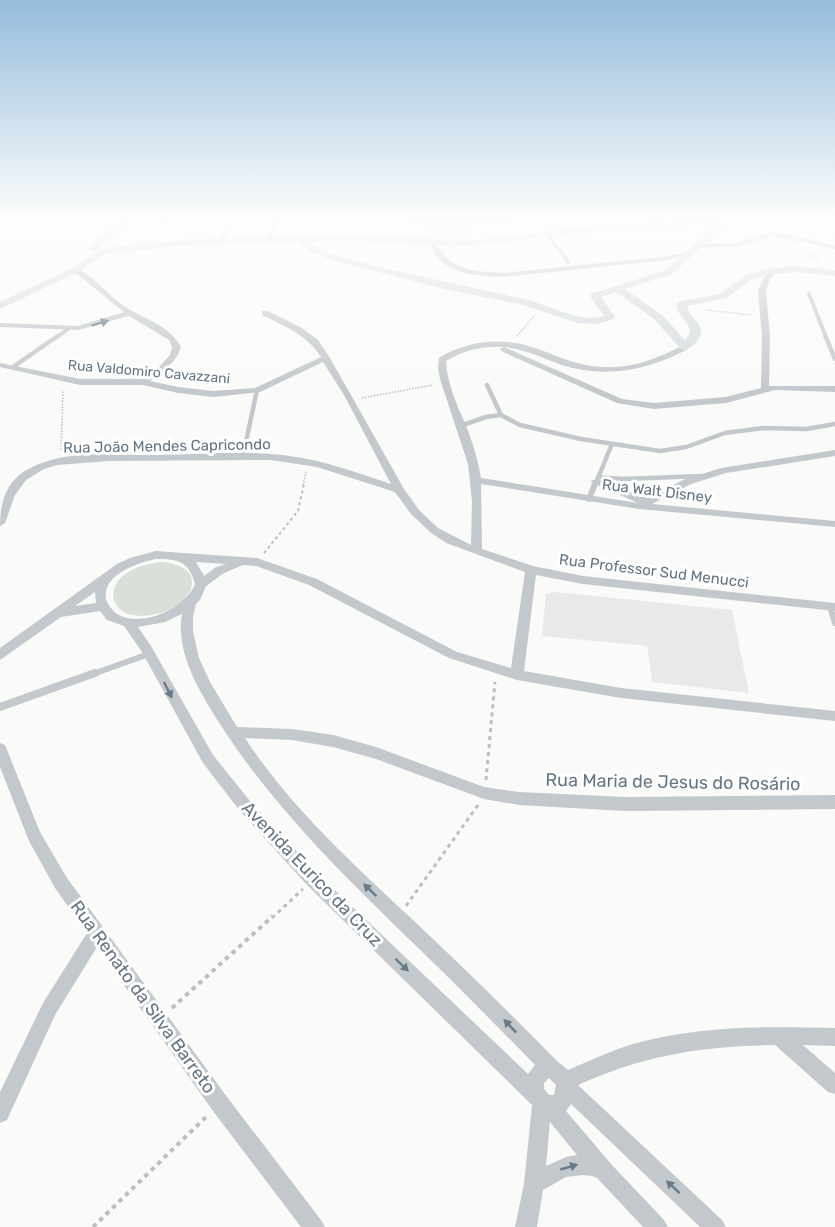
<svg xmlns="http://www.w3.org/2000/svg" width="835" height="1227" font-family="Rubik,sans-serif">
<style>
.built{fill:#e8e9e9}
.green{fill:#dadfd7}
.lines{fill:none;stroke-linecap:round;stroke-linejoin:round}
.path-far3{stroke:#bbbfc2;stroke-width:1.5;stroke-dasharray:1.5 1.5;stroke-linecap:butt}
.path-far2{stroke:#bbbfc2;stroke-width:2;stroke-dasharray:3 3;stroke-linecap:butt}
.path-far1{stroke:#bbbfc2;stroke-width:3;stroke-dasharray:4 4;stroke-linecap:butt}
.path{stroke:#bbbfc2;stroke-width:4;stroke-dasharray:4.5 4.5;stroke-linecap:butt}
.lane-far3{stroke:#c3c8cc;stroke-width:4}
.lane-far2{stroke:#c3c8cc;stroke-width:4.5}
.lane-far1{stroke:#c3c8cc;stroke-width:6}
.lane{stroke:#c3c8cc;stroke-width:8}
.street{fill:#c3c8cc;fill-rule:evenodd}
.secondary{fill:#d6dbdf;fill-rule:evenodd}
.oneway{fill:#6a7a87}
.labels{text-anchor:middle;dominant-baseline:central;stroke-width:6;stroke-linejoin:round;paint-order:stroke}
.far-street-label{font-size:14px;fill:#657683;stroke:#fff}
.street-label{font-size:15px;fill:#657683;stroke:#fff}
.near-street-label{font-size:18px;fill:#657683;stroke:#fff}
</style>
<rect width="100%" height="100%" fill="#fafaf8"/>
<!-- built -->
<path class="built" d="M555,592l177,18 17,83 -97,-11 -5,-36 -105,-10 4,-42z"/>
<!-- green -->
<path class="green" d="M163,562c15,2 34,8 28,27 -4,10 -13,17 -23,21 -63,26 -80,-42 -5,-48z"/>
<g class="lines">
<!-- path-far3 -->
<path class="path-far3" d="M800,250l19,10
M707,310l45,5
M517,336l18,-21
M362,398l71,-13
M61,450l2,-60
M303,485l3,-13"/>
<!-- path-far2 -->
<path class="path-far2" d="M264,553l34,-42 6,-27"/>
<!-- path-far1 -->
<path class="path-far1" d="M486,780l9,-98
M406,906l72,-101
M272,918l31,-29"/>
<!-- path -->
<path class="path" d="M172,1008l101,-92
M93,1227l114,-111"/>
<!-- lane-far3 -->
<path class="lane-far3" d="M165,224l6,-4
M548,234l20,28
M221,241l6,-10
M809,294l17,43
M57,337l11,-8"/>
<!-- lane-far2 -->
<path class="lane-far2" d="M825,335l10,24
M13,367l46,-32
M487,385l14,30 19,10 61,14 79,12 26,-4 39,-14 38,-5 43,1 29,-5
M463,425l23,-8 15,-2
M243,456l14,-66
M598,477l24,2 81,-3
M595,485l17,-41"/>
<!-- lane-far1 -->
<path class="lane-far1" d="M589,499l6,-15
M830,607l5,16
M90,675l59,-21"/>
<!-- lane -->
<path class="lane" d="M0,707l95,-34"/>
<!-- street -->
<path class="street" d="M275,220h6l-10,20h-4z
M407,220l37,3 70,-3 -3,2 -67,5 -39,-4z
M652,220h7l8,5 -5,1z
M773,232l62,13v4l-62,-13 -38,11 -39,1 -3,-2 3,-2 39,-1z
M430,242h4c20,29 35,29 69,31l166,-17 20,-5 3,2 -23,7 -166,17c-20,-1 -48,-1 -64,-18 -4,-4 -7,-11 -10,-16z
M73,269h4l7,3c14,10 26,24 40,34 19,13 46,19 57,41 -5,16 -18,24 -31,34l28,6 35,4 42,-3 66,-31c-15,-23 -35,-30 -59,-42v-4h6l34,17 16,12 12,18 74,131 15,21 19,18 33,17 1,-44 -4,-37 -28,-85 -2,-11 1,-10c27,-17 62,-21 93,-11 24,8 44,19 70,20 20,1 40,-3 58,-11 9,-3 16,-8 25,-11h3v4c-39,21 -83,30 -126,16 -20,-7 -37,-16 -58,-18l118,52 32,4 72,-6 35,-9 1,-52 -4,-45 7,-15 10,-7 5,1 -10,8 -4,13 4,45 -1,50h66v6l-60,-2 -49,13 -72,6 -37,-6 -116,-52 -1,-2 4,-2c-21,-1 -40,3 -58,14 1,23 12,46 21,67 6,16 11,32 14,50l157,25 -47,-21 1,-2h8l47,18 36,-18 38,-12 114,-18v6l-109,17 -35,11 -39,20 183,17v6l-196,-18 -158,-25 1,65 51,17 50,10 252,27v8l-252,-27 -47,-9 -12,96 97,17 214,23v10l-214,-23 -104,-18 -68,-22 -140,-73 -53,-19 -13,-1 -19,8 -18,13 -6,14 -4,4 -3,13v14l6,27 11,24 27,45 55,2 41,6 43,12 108,40 35,5 106,5 210,-2v14l-210,2 -106,-6 -35,-6 -108,-40 -43,-12 -41,-7 -47,-2c45,69 108,126 168,182 49,46 97,93 144,141l11,9c21,-9 42,-19 65,-26 65,-18 134,-18 202,-16v18l-32,-1 32,28v21l-7,-2 -53,-47c-72,1 -131,10 -197,40l144,135 4,7h-26l-129,-123 -5,7 46,54 52,55 4,7h-25l-46,-49 -5,-2 -9,-1 -17,2 -23,13 -6,37h-22l9,-43 8,-79 -225,-220 -67,-74 -37,-48 -61,-111 -18,-26 -17,-6 -7,-9 -39,6 -61,43v-12l117,-84 13,-6 26,-7 101,7 60,21 140,73 54,16 14,-96 -79,-29 -16,-11 -19,-18 -16,-22 -78,-25 -46,-7 -162,1 -52,4 -13,4 -18,11 -11,15 -10,28 -5,3c0,-21 5,-43 25,-55 39,-24 93,-15 135,-16 43,-1 86,-5 129,1 35,4 68,17 102,28l-47,-89 -21,-33 -63,30 -47,5 -35,-4 -35,-8h-63l-80,-18v-4l80,16h61l19,-13 10,-11 2,-8 -3,-7 -40,-24 -51,14 -78,-3v-4l78,3 46,-14 -51,-41zM156,559c22,0 33,2 39,25 -9,24 -54,45 -78,30 -4,-3 -10,-10 -11,-15 -4,-25 32,-36 50,-40zM196,562l30,2 -10,3 -12,9zM95,592l1,11 -21,3zM182,614c-7,39 18,78 38,110 61,95 144,171 225,250 30,30 60,60 90,91l-7,9 -209,-199 -69,-74 -37,-46 -62,-109 -13,-19 27,-5zM549,1078l7,7 -2,10h-5l-5,-6v-6zM550,1122l27,33 -11,2 -20,9z
M0,743l5,2 35,87 27,46 160,219 94,123 4,7h-24l-88,-116 -116,-164 -42,68 -48,105 -7,3v-31l43,-89 44,-70 -32,-45 -26,-47 -29,-74z"/>
<!-- secondary -->
<path class="secondary" d="M122,220h9l-36,31h-6v-4z
M690,220h36l-3,7 -51,47 -47,15 37,26 23,25c15,-16 -11,-21 -8,-38l43,-8 26,-19 21,-6 27,-3 41,4v6l-41,-4 -26,3 -16,4 -25,19 -40,8c3,14 22,19 10,35 -4,5 -7,7 -12,9l-4,-1 -27,-30 -38,-27 -15,5 14,20 -1,2 -16,5 -20,-1 -55,-18 -79,-16 -112,-29 -24,-10 -10,-9 -117,5 -76,8 -27,18 -78,37v-7l72,-34 32,-20 77,-8 119,-5 178,5 104,-13zM717,223l-51,47 -75,24 -1,2 14,20c-26,8 -54,-12 -80,-17 -49,-11 -98,-21 -148,-33 -22,-6 -50,-10 -68,-25h56l91,6 127,-14z"/>
</g>
<!-- one-way arrows -->
<defs><path id="oneway-solid" d="M-6-.8H1V-3.2L6.5 0L1 3.2V.8H-6Z" transform="scale(1.5)"/></defs>
<g class="oneway">
<use href="#oneway-solid" transform="translate(100 323) rotate(-17)"/>
<use href="#oneway-solid" transform="translate(168 690) rotate(63)"/>
<use href="#oneway-solid" transform="translate(370 890) rotate(-136)"/>
<use href="#oneway-solid" transform="translate(402 965) rotate(44)"/>
<use href="#oneway-solid" transform="translate(510 1026) rotate(-133)"/>
<use href="#oneway-solid" transform="translate(569 1167) rotate(-16)"/>
<use href="#oneway-solid" transform="translate(673 1187) rotate(-137)"/>
</g>
<!-- sky -->
<linearGradient id="sky" x2="0" y2="1"><stop stop-color="#96bcdc"/><stop offset="0.56" stop-color="#fdfdfc"/><stop offset="1" stop-color="#fdfdfc" stop-opacity="0"/></linearGradient>
<rect width="835" height="391" fill="url(#sky)"/>
<g class="labels">
<!-- far-street labels -->
<g class="far-street-label">
<text transform="translate(149 372) rotate(5)">Rua Valdomiro Cavazzani</text>
</g>
<!-- street labels -->
<g class="street-label">
<text transform="translate(167 446) rotate(-1)">Rua João Mendes Capricondo</text>
<text transform="translate(657 491) rotate(7)">Rua Walt Disney</text>
<text transform="translate(654 571) rotate(7)">Rua Professor Sud Menucci</text>
</g>
<!-- near-street labels -->
<g class="near-street-label">
<text transform="translate(673 782) rotate(1)">Rua Maria de Jesus do Rosário</text>
<text transform="translate(312 874) rotate(46)">Avenida Eurico da Cruz</text>
<text transform="translate(143 997) rotate(54)">Rua Renato da Silva Barreto</text>
</g>
</g>
</svg>
